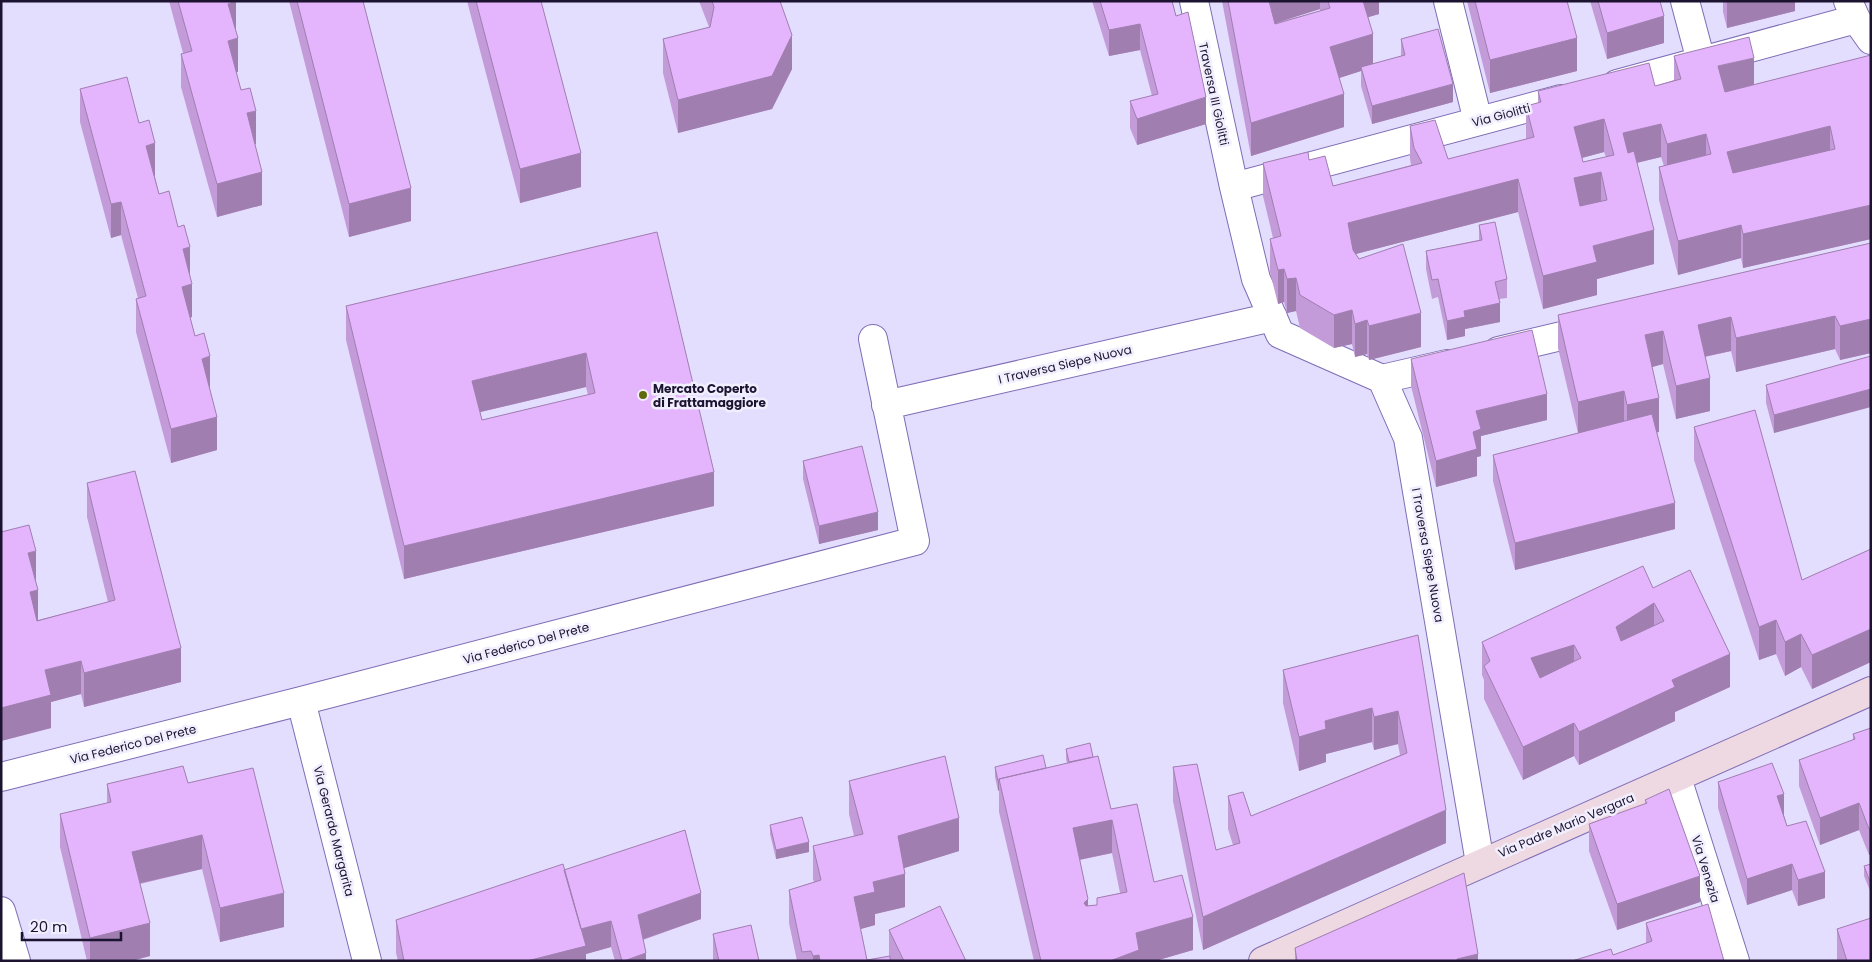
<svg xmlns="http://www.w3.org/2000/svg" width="1872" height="962" font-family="Poppins,sans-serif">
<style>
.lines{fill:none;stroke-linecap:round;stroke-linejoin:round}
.street-casing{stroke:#7f6db5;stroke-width:30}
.secondary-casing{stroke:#7f6db5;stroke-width:30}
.street{stroke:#fff;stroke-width:28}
.secondary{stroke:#eed8e1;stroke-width:28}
.wall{fill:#c49bd9;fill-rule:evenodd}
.shaded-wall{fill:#a07eb0}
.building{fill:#e4b4fc;stroke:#a07eb0;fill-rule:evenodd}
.poi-dot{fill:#62690c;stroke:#f1eefe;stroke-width:2}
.labels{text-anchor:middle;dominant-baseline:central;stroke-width:5;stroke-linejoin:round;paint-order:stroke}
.street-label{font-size:12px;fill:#1b1330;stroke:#f1eefe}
.poi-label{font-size:12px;font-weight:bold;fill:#1b1330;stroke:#f1eefe;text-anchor:start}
</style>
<rect width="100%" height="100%" fill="#e4defe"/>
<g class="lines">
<defs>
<path id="street" d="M1194,1l40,186 22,92 24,55 102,45 26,59 72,425
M1448,1l30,120
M1685,1l16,60
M1848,1l8,18 15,21
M1617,84l239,-65
M1234,187l327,-88
M1498,351l97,-23
M1382,379l65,-15
M886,405l387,-88
M301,701l66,260
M1,777l300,-76 614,-160 -42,-202
M1677,778l58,183
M1,911l15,50"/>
<path id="secondary" d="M1263,961c202,-91 405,-179 608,-270"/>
</defs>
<!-- street casing -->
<use href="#street" class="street-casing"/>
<!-- secondary casing -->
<use href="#secondary" class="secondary-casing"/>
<!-- street -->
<use href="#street" class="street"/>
<!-- secondary -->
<use href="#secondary" class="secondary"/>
</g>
<!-- wall -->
<path class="wall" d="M169,1h66l1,29 2,42h-2l20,72h-1l7,61 -45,12 -36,-130v-33l2,-1z
M289,1h74l48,220 -62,16z
M467,1h74l40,186 -61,16z
M699,1h81l12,68 -20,40 -94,24 -15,-60v-34l46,-12z
M1092,1h80l4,15 30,108 -69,21 -7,-17v-27l22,-5 -12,-46 -31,6z
M1222,1h157v13l-11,3 5,47 28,-8v-17l52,63 -81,22 -11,-38v-15l-22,7 5,49 -93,29zM1320,9v2l-45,12z
M1467,1h100l10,70 -87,22z
M1590,1h70l4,42 -57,16z
M1723,1h72v10l-68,17 -4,-16z
M1871,55v184l-128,29 -2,-10 -63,17 -19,-75v-33l5,-1 -3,-9 -24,6 17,101 -57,15v16l-54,14 -25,-97 -162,42 65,93 -52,13 -2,-6 -12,3 -3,-13 -18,4 -34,-20 -4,-17 -9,2 -3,-11 -6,2 -8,-32v-33l3,-1 -10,-42v-33l46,-3 24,26 78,-21 -1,-6v-33l38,33 78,-20v-33l12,-3v-12l117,-5 19,-6v-24l80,29zM1604,152l2,5 -23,5 -1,-4z
M80,89l59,34 16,53v1l4,17 31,82 2,41 -2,1 20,72 7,60 -46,13 -35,-131v-33l2,-1 -17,-63 -10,3 -31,-116z
M1479,225l28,54v19l-8,1 1,23 -35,7v7l-18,4 -9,-43 -6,2 -6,-30v-18l53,-11z
M657,232l57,274 -310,73 -58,-239v-34zM586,387l2,8 -106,25 -2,-8z
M1871,243v110l-31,7 -5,-11 -99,23 -5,-21 -26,6 5,54 -34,8 -13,-55 -11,3 7,65h-2l18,97 -160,41 -22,-89v-26l85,-22 -20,-85v-33z
M1871,356l-97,77 -8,-30v-18z
M1411,359l136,61 -66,16v20l-4,1v19l-41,11 -25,-101z
M1694,427l108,153 69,-31v113l-59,27 -11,-22 -16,9 -9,-22 -17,6 -65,-200z
M803,461l75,69 -59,14 -16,-65z
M87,483l94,199 -97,25 -3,-13 -30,8v26l-50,13v-209l35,51 2,37 70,-18 -21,-85z
M1653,588l77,99 -55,25v9l-96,44 -5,-9 -51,24 -39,-81v-19l-2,-5v-33z
M1418,635l28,208 -243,107 -30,-149v-34l43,83 17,-5 -5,-16v-33l23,20 149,-61 -2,-11 -24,6 -2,-8 -46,12v8l-27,9 -16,-68v-33z
M1871,728v126l-2,1 -10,-25 -39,15 -21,-59v-26l54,-20v-6z
M1066,749l27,8 18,52 82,141 -38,11h-121l-35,-149v-22l-1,1 -3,-14v-10l51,1 21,-5 -1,-4zM1112,853l8,40 -23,5v7l-9,1 -8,-46z
M849,781l110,70 -55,17 1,39 -30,7v11l-15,4 7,31 22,-4v-26l77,31h-169l-8,-38v-33l25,-8 -1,-3v-33l41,-10 -5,-22z
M1718,782l66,33 3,11 38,72 -27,8 -6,-16 -45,15 -29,-97z
M188,783l96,144 -64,15 -18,-73 -62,15 10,72 -19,5h-44l-27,-114v-33l47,-11v-19z
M1645,800l55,102 -83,28 -28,-79v-27l56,-20z
M770,825l39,27 -33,7 -6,-25z
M1871,864v29l-7,-17v-10z
M564,870l137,49 -58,21 3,21h-31l-4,-14 -25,7v7h-188l-2,-8v-33z
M1646,923l78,38 -111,-6 33,-12z
M1837,929l34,32h-34z
M713,934l46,27h-46z
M1295,948l183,13h-183z"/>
<!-- shaded-wall -->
<path class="shaded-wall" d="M1267,1h53v8l-53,17z
M1359,1h20v13l-20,6z
M1727,1h68v10l-68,17z
M236,2v33l-8,-31z
M1664,16v27l-57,16v-26z
M1140,24v26l-31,6v-26z
M1373,34v33h-12v4l-31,10v-34z
M792,35v34l-20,40 -94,24v-33z
M238,38v34l-10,2v-33z
M1577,38v33l-87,22v-33z
M1754,58v33l-36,9v-34z
M1453,84v18l-81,22v-18z
M1344,94v33l-93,29v-33z
M1206,97v27l-69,21v-26z
M256,111v33l-9,2v-33z
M1604,119v33l-30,8v-33z
M1661,124v33l-38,9v-33z
M1830,126v34l-103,25v-33z
M1706,134v33l-39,10v-33z
M155,143v33l-9,3v-33z
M581,153v34l-61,16v-34z
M262,172v33l-45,12v-33z
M1601,172v33l-27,6v-33z
M1518,179v33l-170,44v-33z
M411,188v33l-62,16v-33z
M121,202v33l-10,3v-34z
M1871,205v34l-128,29v-34z
M1741,225v33l-63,17v-34z
M1654,230v34l-57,15v16l-54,14v-33l50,-30z
M190,247v33l-7,-31z
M1284,269v33l-6,2v-34z
M1296,278v33l-9,2v-34z
M192,284v33l-10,3v-33z
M1500,303v19l-35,7v7l-18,4v-19l17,-10z
M1352,310v34l-18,4v-33z
M1421,313v34l-52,13v-34z
M1835,316v33l-99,23v-34z
M1731,317v34l-33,7v-33z
M1871,319v34l-31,7v-34z
M1367,320v34l-12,3v-33z
M1663,331v33l-18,5v-34z
M586,353v34l-114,27v-33z
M210,356v34l-8,2v-33z
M1710,378v33l-34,8v-33z
M1870,384h1v23l-97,26v-18z
M1624,391v33l-46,11v-33z
M1547,394v26l-66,16v20l-4,1v19l-41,11v-26l37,-29 3,-21z
M1659,398v34l-32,7v-34z
M217,417v33l-46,13v-34z
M714,472v34l-310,73v-33z
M1675,503v26l-160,41v-27z
M878,512v18l-59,14v-18z
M36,551v33l-8,-31z
M38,590v33l-8,2v-33z
M1654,603v33l-38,25v-34z
M1776,620v34l-17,6v-33z
M1871,629v33l-59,27v-34z
M1801,634v33l-16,9v-34z
M1574,645v34l-43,13v-34z
M181,648v34l-97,25v-34z
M1730,654v33l-55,25v9l-96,44v-33l93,-52z
M81,661v33l-30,8v26l-50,13v-33l44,-38z
M1372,708v34l-46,12v8l-27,9v-34l26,-16z
M1398,711v33l-24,6v-33z
M1574,723v33l-51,24v-33z
M998,781h1v9l-1,1z
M1784,794v26l-7,-24z
M1859,803v27l-39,15v-27z
M1446,810v33l-243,107v-33z
M959,818v33l-61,19v-34z
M1112,820v33l-39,8v-33z
M1871,828v26l-2,1v-26z
M202,835v34l-70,16v-33z
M809,842v10l-33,7v-9z
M1792,864v26l-45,15v-26z
M1825,872v26l-27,8v-26z
M905,874v33l-30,7v11l-21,6v-34l19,-15z
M1700,876v26l-83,28v-26z
M284,893v34l-64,15v-34z
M701,893v26l-63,22v-26z
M1088,899v33l-4,-29z
M1193,917v33l-38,11h-45l26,-28z
M611,921v26l-25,7v7h-59l54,-32z
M150,923v33l-19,5h-41v-23z
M646,953v8h-22z
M1478,954v7h-21v-2z
M819,955v6h-6v-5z"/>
<!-- building -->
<path class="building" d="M178,1h57l-7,3 10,34 -10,3 13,49 9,-2 6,23 -9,2 15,59 -45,12 -36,-130 11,-3z
M297,1h66l48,187 -62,16z
M476,1h65l40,152 -61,16z
M712,1h68l12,34 -20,41 -94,24 -15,-61 47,-12 4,-20z
M1100,1h72l4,15 12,-4 18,85 -69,22 -7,-18 28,-7 -18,-70 -31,6z
M1228,1h41l6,23 55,-16 -2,-7h35l10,33 -43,13 14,47 -93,29z
M1475,1h92l10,37 -87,22z
M1598,1h62l4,15 -57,17z
M1438,29l15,55 -81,22 -11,-39 44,-12 -4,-16z
M1749,37l5,21 -36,8 7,26 146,-37v150l-128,29 -2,-9 -63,16 -19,-74 52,-13 -5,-20 -39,10 -6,-20 -38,9 5,20 6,-2 20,79 -61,16 4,16 -54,14 -25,-97 -170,44 5,27 6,9 44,-15 18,69 -52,13 -2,-6 -12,4 -3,-14 -18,5 -34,-20 -4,-17 -9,1 -3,-10 -6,1 -8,-31 11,-3 -18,-73 45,-11 1,8 16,-4 8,30 89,-23 -8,-15 -4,-22 25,-6 13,39 86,-22 -8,-31 15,-4 -3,-11 111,-28 6,23 26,-7 -7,-23zM1604,119l10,36 -31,7 -9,-35zM1830,126l5,23 -102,24 -6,-21zM1601,172l6,28 -27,6 -6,-28z
M127,77l12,46 10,-3 6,23 -9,3 13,48 10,-3 9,36 6,-2 6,22 -7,2 9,35 -10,3 13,49 9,-3 6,23 -8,3 15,58 -46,12 -35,-130 10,-3 -25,-94 -10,2 -31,-115z
M1495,222l12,57 -12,3 5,21 -36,8 1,6 -18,4 -9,-42 -6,1 -6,-29 56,-11 -3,-15z
M657,232l57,240 -310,74 -58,-240zM586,353l9,40 -113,27 -10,-39z
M1871,243v76l-31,7 -5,-10 -99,22 -5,-21 -33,8 12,53 -34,8 -13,-55 -18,4 14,63 -32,7 -3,-14 -46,11 -20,-87z
M1532,330l15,64 -71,17 5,18 -8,3 4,17 -41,12 -25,-102z
M1871,356v28h-1l1,5 -97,26 -8,-30z
M1755,410l47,170 69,-31v80l-59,26 -11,-21 -16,8 -9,-22 -17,7 -65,-200z
M1652,414l23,89 -160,40 -22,-88z
M862,446l16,66 -59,14 -16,-65z
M135,471l46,177 -97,25 -3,-12 -36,9 6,25 -50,13v-176l28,-7 7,26 -8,2 10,37 -8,2 7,29 78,-21 -28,-117z
M1643,566l10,22 37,-18 40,84 -58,26 3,7 -96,45 -5,-9 -51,24 -39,-81 6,-5 -8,-19zM1654,603l10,18 -43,20 -5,-14zM1574,645l7,13 -41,20 -9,-20z
M1418,635l28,175 -243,107 -30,-150 24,-3 19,86 24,-7 -12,-47 15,-4 8,24 156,-63 -9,-42 -24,6 -2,-9 -47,13 1,8 -27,8 -16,-67z
M1871,728v100l-2,1 -10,-26 -39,15 -21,-58 56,-21 -2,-5z
M1090,743l3,14 -24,5 -3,-13z
M1043,755l3,13 -47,11v2h-1l-3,-14z
M945,756l14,62 -61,18 7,38 -32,8 2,10 -21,5 13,63 23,-4v5h-70l-1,-6 -6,1 -2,-5 -9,1 -13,-62 32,-10 -8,-34 50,-12 -14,-53z
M1098,756l13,53 26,-5 17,78 28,-7 11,42 -57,16 3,17 -29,11h-69l-42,-182zM1112,820l15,72 -30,6v7l-11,1 -2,-3 4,-4 -15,-71z
M1772,763l12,31 -7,2 10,30 19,-5 19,51 -27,8 -6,-16 -45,15 -29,-97z
M183,766l5,17 65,-15 31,125 -64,15 -18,-73 -70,17 18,71 -60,15 -30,-124 51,-12 -4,-18z
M1669,789l31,87 -83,28 -28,-80 58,-21 -2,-3z
M802,817l7,25 -33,8 -6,-25z
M685,830l16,63 -63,22 8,38 -22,8h-2l-11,-40 -30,8 -17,-59z
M563,864l23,82 -59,15h-123l-8,-41z
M1871,864v20l-7,-18z
M1464,873l14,81 -21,5v2h-160l-2,-13z
M1708,904l16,57h-152l39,-12 2,6 39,-14 -6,-18z
M940,906l26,55h-62l-15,-31z
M1871,918v43h-24l-10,-32z
M751,925l8,36h-40l-6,-27z"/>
<!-- markers -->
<circle class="poi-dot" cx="643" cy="395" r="5"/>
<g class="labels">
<!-- street labels -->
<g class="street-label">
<text transform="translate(1214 94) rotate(78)">Traversa III Giolitti</text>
<text transform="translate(1501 115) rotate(-15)">Via Giolitti</text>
<text transform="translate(1065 364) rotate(-13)">I Traversa Siepe Nuova</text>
<text transform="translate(1428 555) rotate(80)">I Traversa Siepe Nuova</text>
<text transform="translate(526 643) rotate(-15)">Via Federico Del Prete</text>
<text transform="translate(133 744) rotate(-14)">Via Federico Del Prete</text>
<text transform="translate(1566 825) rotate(-23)">Via Padre Mario Vergara</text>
<text transform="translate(334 831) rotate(76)">Via Gerardo Margarita</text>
<text transform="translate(1706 869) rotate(73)">Via Venezia</text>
</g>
<!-- poi labels -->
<g class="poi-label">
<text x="653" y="388">Mercato Coperto<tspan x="653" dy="14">di Frattamaggiore</tspan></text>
</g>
</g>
<!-- border -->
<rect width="1872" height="962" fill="none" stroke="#1b1330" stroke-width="5"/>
<!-- scale -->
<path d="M22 932v8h99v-8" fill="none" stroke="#1b1330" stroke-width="2.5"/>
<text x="30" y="932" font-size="15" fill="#1b1330" stroke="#f1eefe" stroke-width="4" paint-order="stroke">20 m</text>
</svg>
